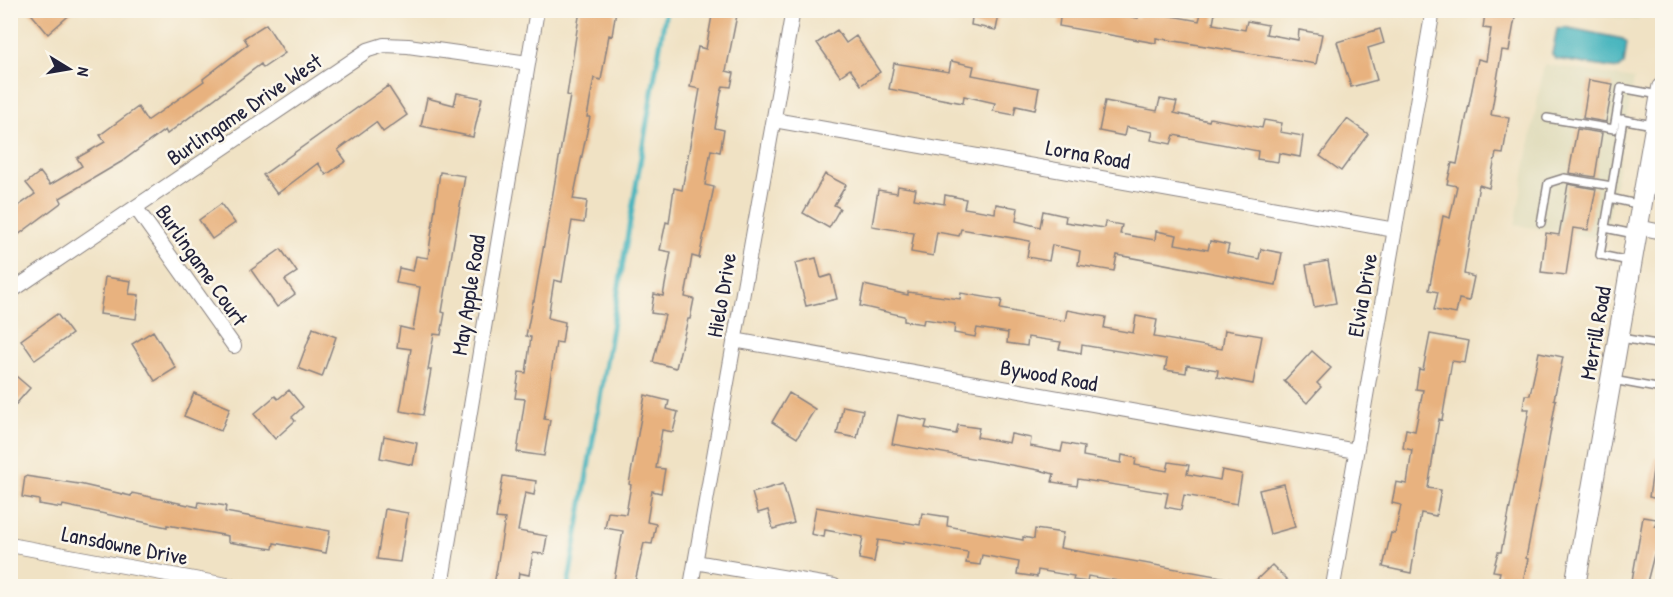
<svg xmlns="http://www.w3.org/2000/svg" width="1673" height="597" font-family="'Patrick Hand',sans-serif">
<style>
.built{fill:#e0dcbb}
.water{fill:#44b4bd;stroke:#336b7c;stroke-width:1.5}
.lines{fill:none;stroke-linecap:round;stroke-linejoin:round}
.stream{stroke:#44b4bd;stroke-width:5}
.building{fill:#e8b27f}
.lane-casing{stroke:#898280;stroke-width:10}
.street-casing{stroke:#898280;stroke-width:16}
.secondary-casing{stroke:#898280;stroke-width:22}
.lane{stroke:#fff;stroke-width:7}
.street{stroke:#fff;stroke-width:14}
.secondary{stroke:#fff;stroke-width:20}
.labels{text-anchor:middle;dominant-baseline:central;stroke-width:5;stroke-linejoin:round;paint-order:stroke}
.street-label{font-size:22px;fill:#22223b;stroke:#fbf7ec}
</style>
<rect width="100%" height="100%" fill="#fbf7ec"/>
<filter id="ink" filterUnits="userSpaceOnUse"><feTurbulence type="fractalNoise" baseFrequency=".0167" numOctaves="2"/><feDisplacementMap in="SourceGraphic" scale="12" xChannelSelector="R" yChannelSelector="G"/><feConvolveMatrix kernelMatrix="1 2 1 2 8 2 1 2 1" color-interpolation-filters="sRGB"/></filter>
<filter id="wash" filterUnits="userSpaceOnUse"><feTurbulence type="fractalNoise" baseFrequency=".008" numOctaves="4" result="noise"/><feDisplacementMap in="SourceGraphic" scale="24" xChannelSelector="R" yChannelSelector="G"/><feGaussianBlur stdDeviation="1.35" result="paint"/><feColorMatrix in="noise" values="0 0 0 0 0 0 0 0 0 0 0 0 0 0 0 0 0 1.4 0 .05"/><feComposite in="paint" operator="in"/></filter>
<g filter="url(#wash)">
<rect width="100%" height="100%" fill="#f0e2c4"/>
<!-- built -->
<path class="built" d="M1570,11h71l-3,10z
M1544,64l90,15 -29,160 -90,-14z"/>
<!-- water -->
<path class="water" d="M1564,27l59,12 4,4 -3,21 -6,5 -63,-10 -3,-5 5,-25z"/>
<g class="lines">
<!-- stream -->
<path class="stream" d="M568,586l98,-576"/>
</g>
<g id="blocks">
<!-- building -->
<path class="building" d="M28,10h47l-27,24z
M580,10h36l-4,26 -3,-1 -8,45 -7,-2 -7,39h3l-17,82 14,2 -3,22 -12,-2 -10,61 -8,-2 -6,38 17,4 -3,21 -6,-1 -12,77 6,1 -6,36 -27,-4 8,-53 -10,-1 4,-26 7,1 5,-36 -5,-1 7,-35h1l36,-205 -3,-1z
M713,10h25l-12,61 8,2 -3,14 -8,-1 -2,7 -6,35 9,2 -4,22 -9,-2 -6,35 9,2 -15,71 -7,-2 -7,41 9,2 -4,20h-2l-12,49 -23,-6 12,-47 -14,-2 3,-19 9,2 8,-44 -11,-2 6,-28 3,1 5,-35 8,2 18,-101 -10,-2 8,-40 8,2z
M973,10h27l-4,20 -25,-5z
M1061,10h44v2l33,6 1,-8h11l11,2 -1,2 39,7 3,-11 13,3 -2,11 32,6 2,-9 21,4 -2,9 32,6 1,-10 23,4 -6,30 -160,-26v5l-97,-17z
M1485,13l30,5 -6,33 -7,-1 -11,65 18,3 -6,36 -7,-1 -7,35 -10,-3 -15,89 10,3 -5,24 -10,-2 -3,15 -22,-4 4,-18 -9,-2 14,-74 7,2 7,-32 -10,-2 5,-21 5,1 21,-105 8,2 5,-32 -8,-1z
M266,24l19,29 -22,15 -2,-4 -94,70 -2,-4 -44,32 -61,36 2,4 -52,39v-29l25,-18 -9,-11 14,-11 10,13 32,-19 -5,-8 28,-16 -5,-7 38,-28 9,14 57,-40 -1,-2 45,-35 -4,-6z
M1380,29l4,14 -16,5 9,32 -26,7 -14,-45z
M837,30l9,13 10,-7 24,36 -19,13 -11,-16 -10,7 -23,-33z
M951,61l23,5 -2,9 67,13 -4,22 -19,-4 -2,9 -21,-4 2,-8 -31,-7 -1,7 -74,-14 5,-26 55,9z
M1589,80l24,4 -7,38 -23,-4z
M388,86l19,29 -24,17 -7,-10 -38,28 8,11 -20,14 -8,-12 -41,31 -14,-19z
M457,93l25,5 -9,39 -52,-11 6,-28 27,7z
M1160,99l17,3 -3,11 35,8 1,-3 52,10 2,-8 18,3 -2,9 23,4 -3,21 -21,-4 -1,9 -21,-3 1,-8 -84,-16 -3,9 -20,-4 2,-8 -27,-5 -2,9 -25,-5 6,-30 52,10z
M1347,119l21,15 -27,37 -21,-15z
M1577,129l25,4 -7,44 -26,-4z
M440,172l25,4 -23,136 3,1 -4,22 -7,-1 -6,36h3l-8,45 -23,-4 11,-62 -14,-2 3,-20 13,3 7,-43 -24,-4 3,-15 14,3 3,-15 12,2z
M825,174l21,11 -12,20 6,3 -11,20 -26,-15z
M1568,184l28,5 -8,41 -15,-2 -7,47 -25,-3 5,-39 13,2z
M898,186l18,3 -2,10 30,5 1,-9 21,4 -2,9 31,5 1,-9 22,4 -2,13 24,6 3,-16 23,5 -1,6 39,6 1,-6 17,3 -2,9 35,6 1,-9 21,4 -2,9 33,6 2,-9 19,4 -2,8 32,6 2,-10 21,4 -6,32 -159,-30 -3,16 -36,-6 2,-14 -28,-6 -3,16 -22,-4 3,-16 -69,-12 -2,7 -22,-4 -4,24 -22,-4 3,-19 -42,-7 6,-36 19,3z
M221,204l14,19 -23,16 -13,-19z
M281,249l16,23 -12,8 10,14 -18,13 -26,-37z
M816,258l5,20 10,-3 6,24 -31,7 -11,-43z
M1328,261l8,42 -22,4 -8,-42z
M105,277l26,4 -2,13 10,1 -3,24 -36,-5z
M864,285l44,10v-3l52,7 1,-6 41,7 -2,9 65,12 2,-11 39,7 -2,11 29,5 3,-17 21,4 -3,17 68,12 3,-19 37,6 -9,48 -36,-7 1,-7 -31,-5 -1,8 -21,-3 2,-11 -85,-14 -1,8 -22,-4 2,-7 -33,-5 -1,9 -20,-3 1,-10 -31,-5 -2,9 -21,-4 1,-9 -31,-5 -1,5 -19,-3v-5l-44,-10z
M57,314l15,20 -37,26 -14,-20z
M313,328l23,9 -14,40 -24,-9z
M153,331l23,37 -21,13 -23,-37z
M1430,334l39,7 -4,22 -13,-2 -10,59 -3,-1 -11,69 13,2 -5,26 -15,-3 -10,60 -28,-6 8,-34 4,1 6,-29 -9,-2 4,-21 11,2 5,-34 -9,-2 3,-19 9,2 8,-41 -7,-1 3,-20 4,1z
M1312,351l19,17 -14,15 4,4 -14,16 -23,-22z
M1539,352l24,5 -9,42 2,1 -9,51 -21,107 2,1 -6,27h-25l3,-14 -7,-1 5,-19h3l21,-104 7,-39h-6l2,-14h5z
M10,371l20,17 -20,23z
M289,390l14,17 -11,10 3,4 -20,18 -21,-25 21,-18 3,3z
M194,393l36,15 -9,23 -37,-15z
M789,393l26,16 -18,29 -25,-16z
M645,395l24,6 -2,8 11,3 -5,20 -11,-2 -6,38 9,1 -4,24 -9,-2 -5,31 9,2 -4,20 -8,-1 -10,43h-21l10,-55 -18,-3 3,-16 18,2 5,-29 -2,-1z
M843,406l20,4 -6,28 -20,-4z
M898,415l29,6 -2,7 31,6 2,-9 21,3 -2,9 32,6 2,-9 20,4 -1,8 31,6 2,-9 21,4 -1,9 38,7 1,-8 14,3 -1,7 32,6 2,-9 20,3 -2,9 33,6 2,-10 20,4 -5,30 -53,-9 -3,15 -16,-3 3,-14 -90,-14 -1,7 -25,-4 2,-8 -15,-4 -147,-26z
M384,436l33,7 -4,22 -33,-7z
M1655,457l7,1v42l-13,-3z
M25,476l54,8 52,12 1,-3 66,14 1,-5 27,4 -1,6 105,19 -4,22 -52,-10 -1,6 -45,-7v-6l-61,-11v2l-104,-22 -1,3 -23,-4v-4l-17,-3z
M503,476l33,5 -2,14 -9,-2 -7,38 29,5 -3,18 -11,-1 -4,22 -10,-2 -2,13 -23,-1 11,-66 -9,-1z
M783,484l11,39 -21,6 -5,-19 -10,3 -6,-20z
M1284,484l11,43 -25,7 -11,-44z
M816,507l104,18 2,-12 26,4 -1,9 76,14v-3l11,2 1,-10 28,4 -3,15 178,32 -1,6h-88l-61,-10 -1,6 -14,-2 1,-4 -36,-6 -1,7 -20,-3 2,-12 -37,-7 -2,10 -14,-2 2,-11 -64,-11 -1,3 -25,-4 -4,22 -15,-3 4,-22 -38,-7 -1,7 -13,-3z
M385,509l23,4 -8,49 -23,-3z
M1643,517l14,2 -2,7 7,2v5l-4,23 -4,-1 -8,31h-15z
M1272,565l21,21h-43z"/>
</g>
</g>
<g filter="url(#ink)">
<use href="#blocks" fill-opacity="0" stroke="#898280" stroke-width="1.5"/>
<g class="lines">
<defs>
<path id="lane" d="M1547,118l67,11 7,-41 38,7
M1620,119l33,6
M1623,119l-13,79 31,7
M1610,198l-10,57 29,6
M1541,223l7,-40 16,-5 48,8
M1605,228l29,6
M1621,338l41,7
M1613,380l49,9"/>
<path id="street" d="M774,120l621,110
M136,208l98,138
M1638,227l24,5
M10,292l358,-242 16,-5 24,1 120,17
M734,340l622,111
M10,545l222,41
M695,562l139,24
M441,586l96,-576
M691,586l102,-576
M1333,586l100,-576"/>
<path id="secondary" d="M1575,586l87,-498"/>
</defs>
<!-- lane casing -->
<use href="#lane" class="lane-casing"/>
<!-- street casing -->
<use href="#street" class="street-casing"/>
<!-- secondary casing -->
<use href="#secondary" class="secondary-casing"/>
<!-- lane -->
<use href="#lane" class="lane"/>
<!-- street -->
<use href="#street" class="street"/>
<!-- secondary -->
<use href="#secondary" class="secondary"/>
</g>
</g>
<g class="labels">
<!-- street labels -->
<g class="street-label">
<text transform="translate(244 109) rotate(-34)">Burlingame Drive West</text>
<text transform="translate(1088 154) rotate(10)">Lorna Road</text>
<text transform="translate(202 265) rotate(55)">Burlingame Court</text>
<text transform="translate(468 295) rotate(-81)">May Apple Road</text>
<text transform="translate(721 295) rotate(-80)">Hielo Drive</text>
<text transform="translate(1362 295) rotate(-80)">Elvia Drive</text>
<text transform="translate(1595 333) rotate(-80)">Merrill Road</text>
<text transform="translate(1049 375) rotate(10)">Bywood Road</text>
<text transform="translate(125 545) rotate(11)">Lansdowne Drive</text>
</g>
</g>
<!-- margin -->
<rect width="1673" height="597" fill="none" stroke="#fbf7ec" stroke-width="36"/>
<!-- north arrow -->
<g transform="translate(69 69) rotate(101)" stroke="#fbf7ec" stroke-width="4.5" paint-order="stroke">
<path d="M0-4.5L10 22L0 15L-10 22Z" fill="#22223b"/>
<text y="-9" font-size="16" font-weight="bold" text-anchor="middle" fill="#22223b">N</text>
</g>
</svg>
